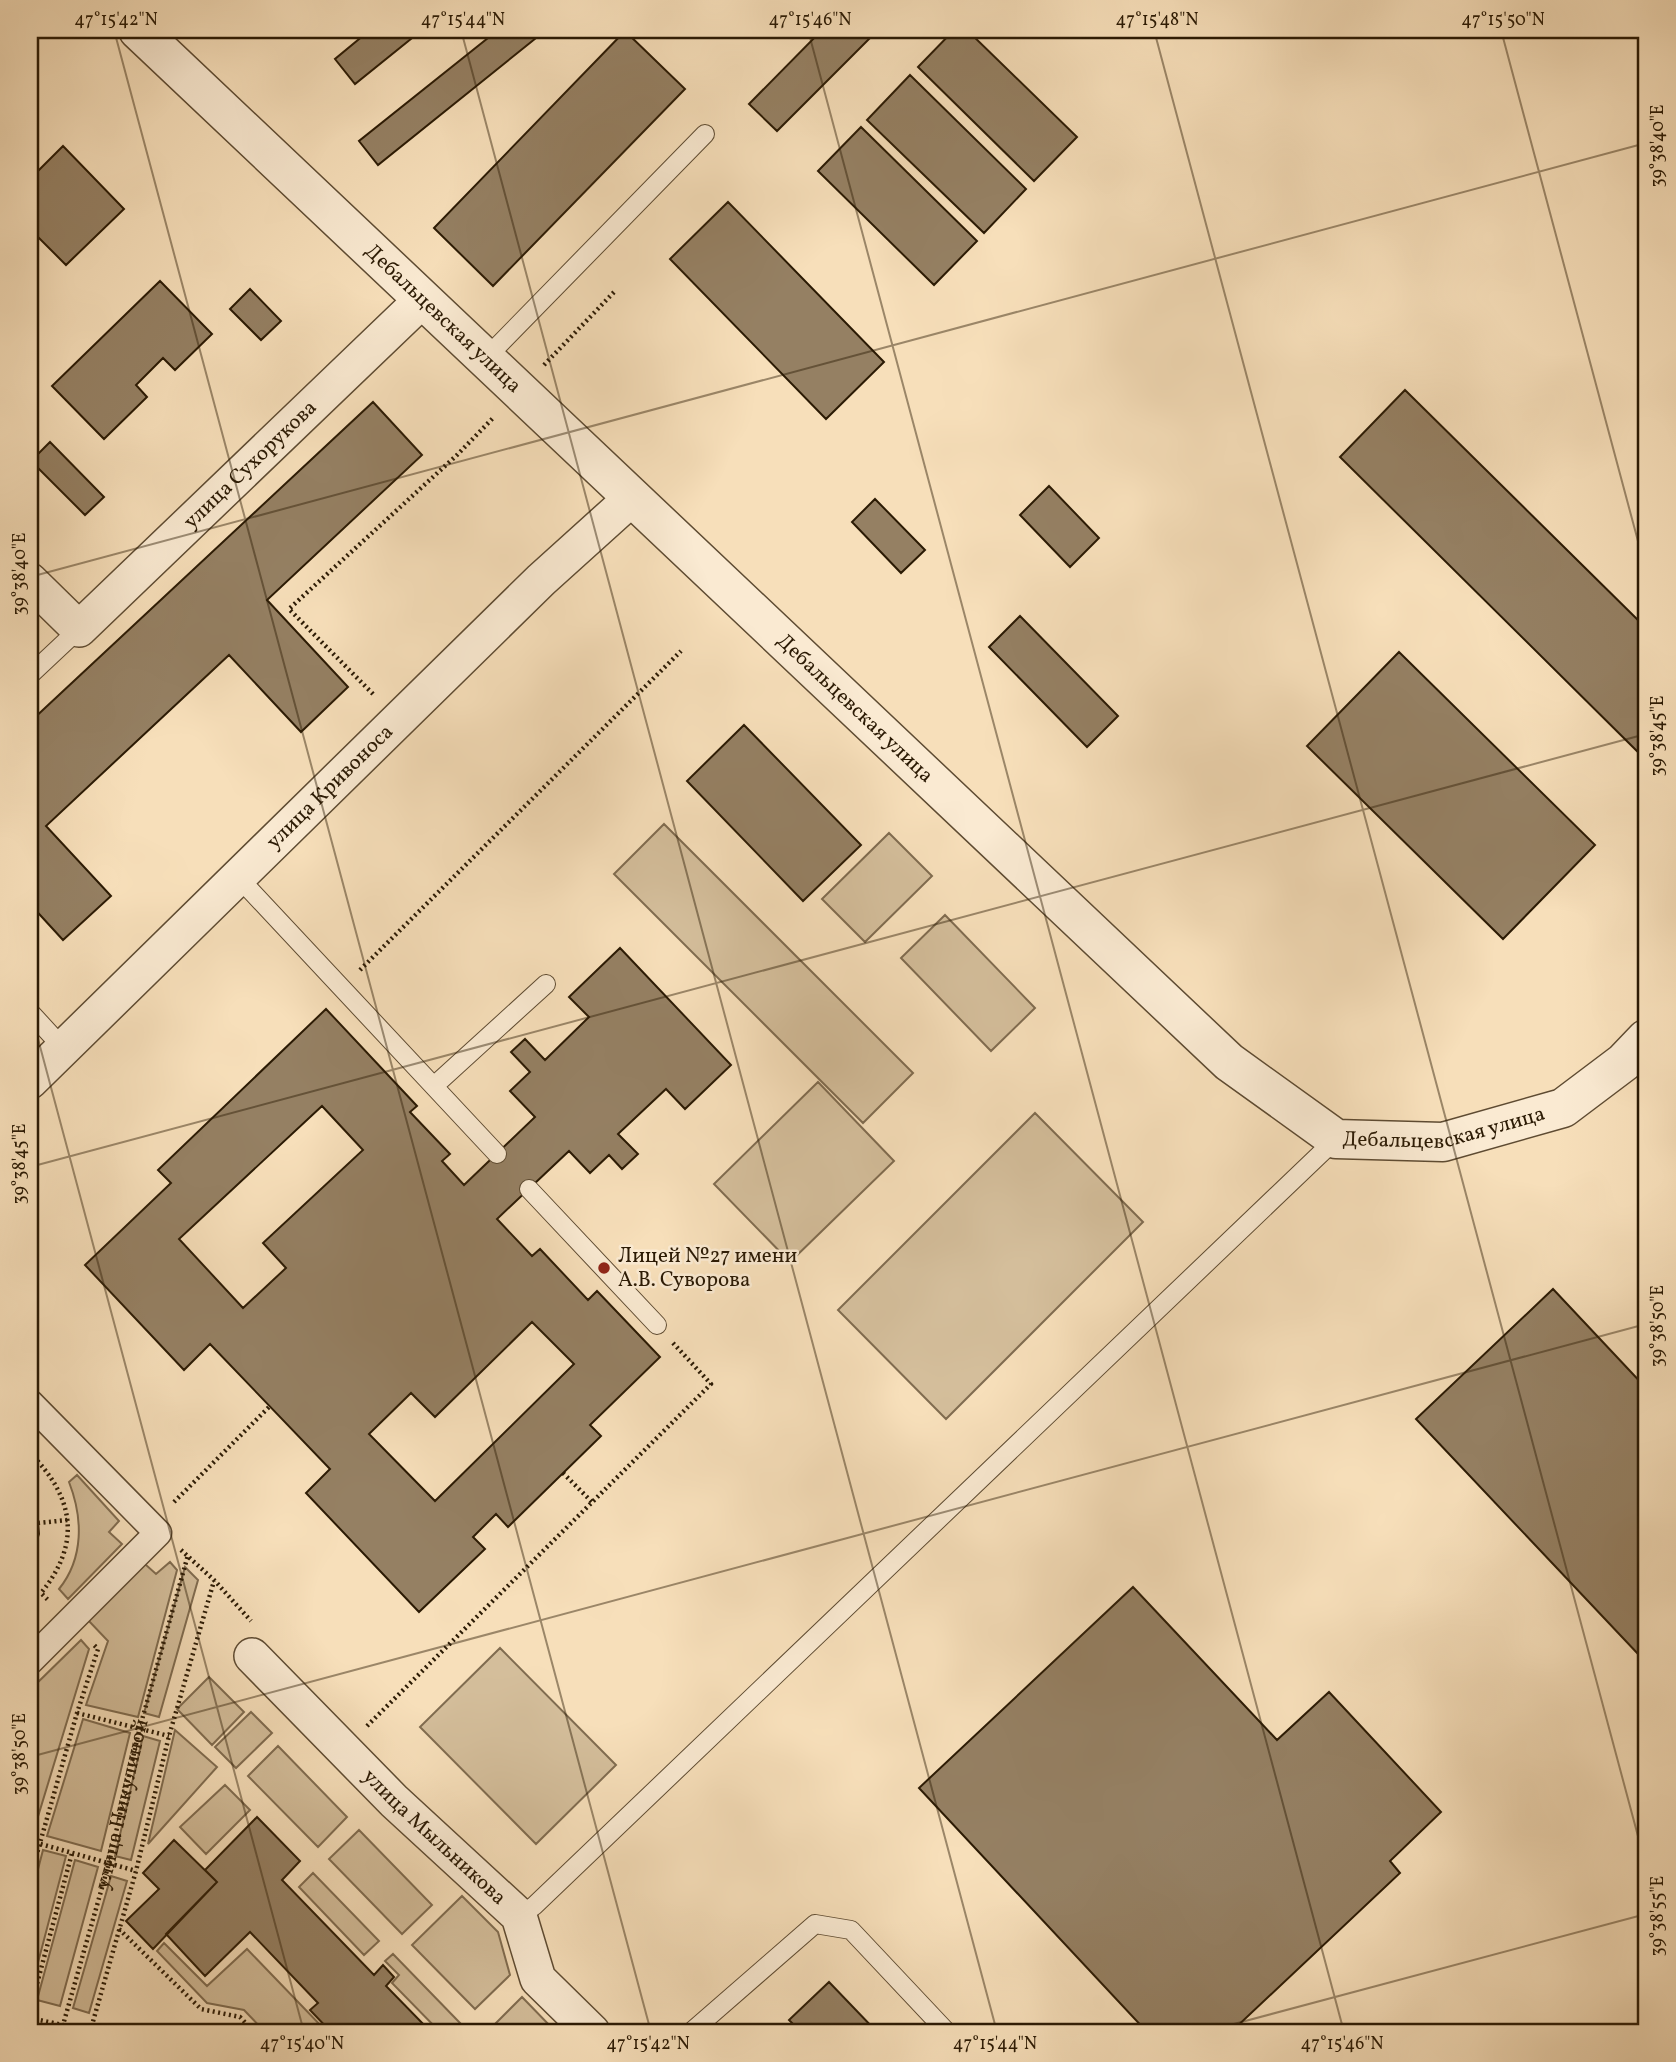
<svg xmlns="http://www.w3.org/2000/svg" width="1676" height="2062" font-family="Vollkorn,serif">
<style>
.green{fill:#d4be9b;stroke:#806c50;stroke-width:2}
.building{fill:#958063;stroke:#2b1a04;stroke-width:2;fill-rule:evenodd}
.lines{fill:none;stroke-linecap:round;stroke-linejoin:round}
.service-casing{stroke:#5e4b32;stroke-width:20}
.pedestrian-casing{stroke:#5e4b32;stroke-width:29}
.minor-casing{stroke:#5e4b32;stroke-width:38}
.tertiary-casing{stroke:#5e4b32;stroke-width:41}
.path{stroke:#2b1a04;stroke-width:4.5;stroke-dasharray:2 3.5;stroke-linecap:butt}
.service{stroke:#faead2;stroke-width:18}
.pedestrian{stroke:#faead2;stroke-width:26}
.minor{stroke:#faead2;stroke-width:35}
.tertiary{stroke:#faead2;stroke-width:38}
.ticks{fill:none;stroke:#2b1a04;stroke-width:2;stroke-opacity:0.45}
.poi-dot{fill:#8f2418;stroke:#faead2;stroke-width:2.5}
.labels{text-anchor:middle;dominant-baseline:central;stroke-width:5;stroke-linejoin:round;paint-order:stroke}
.street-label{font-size:21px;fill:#2b1a04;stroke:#faead2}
.poi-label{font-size:21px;fill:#2b1a04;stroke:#faead2;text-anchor:start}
.neatline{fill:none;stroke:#2b1a04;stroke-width:2.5}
.ticks-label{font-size:18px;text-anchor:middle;fill:#2b1a04}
</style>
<rect width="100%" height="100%" fill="#f7dfba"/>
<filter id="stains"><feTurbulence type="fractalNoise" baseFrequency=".00286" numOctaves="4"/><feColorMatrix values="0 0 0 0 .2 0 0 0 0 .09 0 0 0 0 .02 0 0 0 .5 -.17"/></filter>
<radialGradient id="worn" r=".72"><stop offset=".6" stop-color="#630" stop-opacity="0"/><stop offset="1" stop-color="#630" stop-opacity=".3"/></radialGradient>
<!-- green -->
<path class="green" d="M664,824l249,249 -50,50 -249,-249z
M889,833l43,43 -67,66 -43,-43z
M945,915l90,93 -44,43 -90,-93z
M818,1082l76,79 -104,101 -76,-78z
M1035,1113l108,109 -197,197 -108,-109z
M77,1475l42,46 -10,11 13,12 -54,55 -9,-10c25,-31 24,-71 10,-107z
M170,1562l7,8 -39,147 -52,-12 22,-64 -21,-22 58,-55 11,10z
M185,1567l13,13 -39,137 -15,-4z
M81,1640l8,9 -56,184 -3,-1v-142z
M500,1648l116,117 -80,79 -116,-117z
M209,1677l35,35 -32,33 -35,-36z
M251,1712l21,21 -36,35 -21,-21z
M83,1719l47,14 -29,118 -54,-15z
M175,1730l42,37 -69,77z
M143,1736l17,5 -29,119 -16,-4z
M278,1746l69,71 -29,30 -70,-71z
M225,1785l25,25 -44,44 -26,-27z
M359,1830l73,75 -30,29 -73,-75z
M43,1850l23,6 -36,137v-93z
M75,1860l23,7 -38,139 -23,-6z
M313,1873l66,68 -15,14 -65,-68z
M111,1876l16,5 -38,132 -16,-5z
M462,1896l36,36 12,43 -35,34 -63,-64z
M164,1943l43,43 40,-37 80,83h-62l-21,-22 -37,-7 -50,-52z
M393,1954l68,70 -9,8h-12l-48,-49 7,-8 -14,-14z
M522,1997l34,35h-59l-5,-5z
M213,2024l23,4 5,4h-36z"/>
<!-- building -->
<path class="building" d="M370,30h52l-67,54 -20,-25z
M498,30h48l-168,135 -19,-24z
M822,30h56l-101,101 -28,-27z
M954,30h13l110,107 -43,44 -116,-114z
M625,31l60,58 -192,197 -59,-58z
M910,75l116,114 -42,44 -117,-113z
M861,127l116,114 -43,44 -116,-114z
M63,146l61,63 -58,56 -36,-36v-50z
M728,202l156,160 -58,57 -156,-160z
M160,281l52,53 -37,36 -12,-12 -27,27 11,12 -43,42 -52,-53z
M250,289l31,32 -20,19 -31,-31z
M1405,390l241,238v132l-306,-303z
M373,402l49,53 -155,145 81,87 -47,45 -72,-77 -183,171 65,70 -48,44 -33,-36v-182z
M50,442l54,55 -19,18 -54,-54z
M1049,486l50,52 -29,29 -50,-52z
M875,499l50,51 -24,23 -49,-51z
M1020,616l98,100 -31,31 -98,-100z
M1399,652l196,193 -92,94 -196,-193z
M744,725l117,120 -58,56 -116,-120z
M620,948l111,117 -46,44 -19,-20 -48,45 20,20 -16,15 -13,-14 -19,18 -21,-22 -72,68 35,37 8,-7 48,51 9,-9 63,66 -70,68 11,11 -93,91 -12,-13 -23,23 12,12 -66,63 -113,-119 24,-24 -120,-125 -26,26 -99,-105 86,-82 -13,-13 168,-161 91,97 -7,6 40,42 -8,7 22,24 71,-68 -25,-26 20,-19 -19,-20 14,-13 20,21 44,-43 -20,-20zM322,1106l41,44 -100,93 23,25 -43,40 -64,-69zM532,1322l42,42 -139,137 -66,-67 42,-41 24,24z
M1553,1289l93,99v260l-7,7 -223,-236z
M30,1490l7,23 2,21 -9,27z
M1133,1587l144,153 52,-48 112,120 -51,49 10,12 -169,159h-84l-228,-244z
M257,1817l43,44 -18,19 92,95 9,-10 11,12 -8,9 45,46h-100l-21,-22 8,-7 -68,-71 -45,44 -39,-42 51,-52 -12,-12z
M174,1840l43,42 -64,67 -27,-28 33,-32 -16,-16z
M829,1982l48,50h-76l-12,-12z"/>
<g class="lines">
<defs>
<path id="service" d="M486,358l219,-224
M30,675l49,-46
M238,877l259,277
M30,1012l33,36
M434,1086l112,-102
M529,1189l128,136
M519,1916l15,-10 802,-767
M691,2032l124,-108 36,6 96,102"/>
<path id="pedestrian" d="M30,1403l128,130 -128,128"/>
<g id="minor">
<path id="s2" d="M30,581l49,48 344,-330"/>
<path id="s3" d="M30,1081l511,-501 92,-83"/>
<path id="s4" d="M252,1656l142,145 125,115 19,63 54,53"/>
</g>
<g id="tertiary">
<path id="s5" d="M138,30l1091,1032 107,77 107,3 120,-34 61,-46 22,-23"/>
</g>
</defs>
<!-- service casing -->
<use href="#service" class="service-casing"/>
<!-- pedestrian casing -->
<use href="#pedestrian" class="pedestrian-casing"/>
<!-- minor casing -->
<use href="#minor" class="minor-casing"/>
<!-- tertiary casing -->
<use href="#tertiary" class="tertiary-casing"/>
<!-- path -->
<g class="path">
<path d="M544,365l72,-75"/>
<path d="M373,694l-84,-85 168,-154 37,-38"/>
<path d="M360,970l321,-319"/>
<path d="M30,1453c44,44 52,90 11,140l7,7"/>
<path d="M563,1473l29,29"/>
<path d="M174,1502l96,-96"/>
<path d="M38,1523l30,-3"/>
<path d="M181,1550l34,31 36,40"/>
<path d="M77,1713l92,23"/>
<path d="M367,1726l344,-342 -38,-41"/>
<path d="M30,1841l106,30"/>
<path d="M30,1878l47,-165 21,-64 -6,-6"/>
<path d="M119,1929l82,80 39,8 14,15"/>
<path d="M30,2010l42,-157"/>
<path d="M30,2018l66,14"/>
<path id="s1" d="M61,2032l48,-169 31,-136 48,-172"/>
<path d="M90,2032l46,-161 33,-135 45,-155"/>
</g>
<!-- service -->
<use href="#service" class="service"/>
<!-- pedestrian -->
<use href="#pedestrian" class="pedestrian"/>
<!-- minor -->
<use href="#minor" class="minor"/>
<!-- tertiary -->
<use href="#tertiary" class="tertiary"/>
</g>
<!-- ticks -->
<path class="ticks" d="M114,30l537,2002M461,30l536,2002M808,30l536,2002M1154,30l492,1836M1501,30l145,541M30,577l1616,-434M30,1009l274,1023M30,1167l1616,-433M30,1757l1616,-433M1204,2032l442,-118"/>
<!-- markers -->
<circle class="poi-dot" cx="604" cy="1268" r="7"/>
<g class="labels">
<!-- street labels -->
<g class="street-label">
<text stroke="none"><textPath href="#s5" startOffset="420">Дебальцевская улица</textPath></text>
<text stroke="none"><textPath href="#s2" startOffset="306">улица Сухорукова</textPath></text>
<text stroke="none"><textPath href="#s5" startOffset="987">Дебальцевская улица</textPath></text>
<text stroke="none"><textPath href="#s3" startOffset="420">улица Кривоноса</textPath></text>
<text stroke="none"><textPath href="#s5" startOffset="1743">Дебальцевская улица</textPath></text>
<text stroke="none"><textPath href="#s1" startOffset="236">улица Никулиной</textPath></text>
<text stroke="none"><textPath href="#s4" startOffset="257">улица Мыльникова</textPath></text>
</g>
<!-- poi labels -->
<g class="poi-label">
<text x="618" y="1256">Лицей №27 имени<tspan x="618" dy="24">А.В. Суворова</tspan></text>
</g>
</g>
<!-- margin -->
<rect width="1676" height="2062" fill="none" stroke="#f7dfba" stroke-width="77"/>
<rect x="38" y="38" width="1600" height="1986" class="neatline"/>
<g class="ticks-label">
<text x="116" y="25">47°15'42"N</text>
<text x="463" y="25">47°15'44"N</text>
<text x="810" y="25">47°15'46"N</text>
<text x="1157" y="25">47°15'48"N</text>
<text x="1503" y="25">47°15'50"N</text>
<text transform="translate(1657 146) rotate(-90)" y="6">39°38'40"E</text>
<text transform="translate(19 574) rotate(-90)" y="6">39°38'40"E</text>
<text transform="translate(1657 736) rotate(-90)" y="6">39°38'45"E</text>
<text transform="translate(19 1164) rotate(-90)" y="6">39°38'45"E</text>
<text transform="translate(1657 1326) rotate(-90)" y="6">39°38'50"E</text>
<text transform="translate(19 1754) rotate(-90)" y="6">39°38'50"E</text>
<text transform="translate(1657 1916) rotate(-90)" y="6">39°38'55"E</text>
<text x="302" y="2049">47°15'40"N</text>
<text x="648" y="2049">47°15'42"N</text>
<text x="995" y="2049">47°15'44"N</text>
<text x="1342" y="2049">47°15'46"N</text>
</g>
<rect width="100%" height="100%" filter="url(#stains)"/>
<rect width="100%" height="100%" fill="url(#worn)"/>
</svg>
